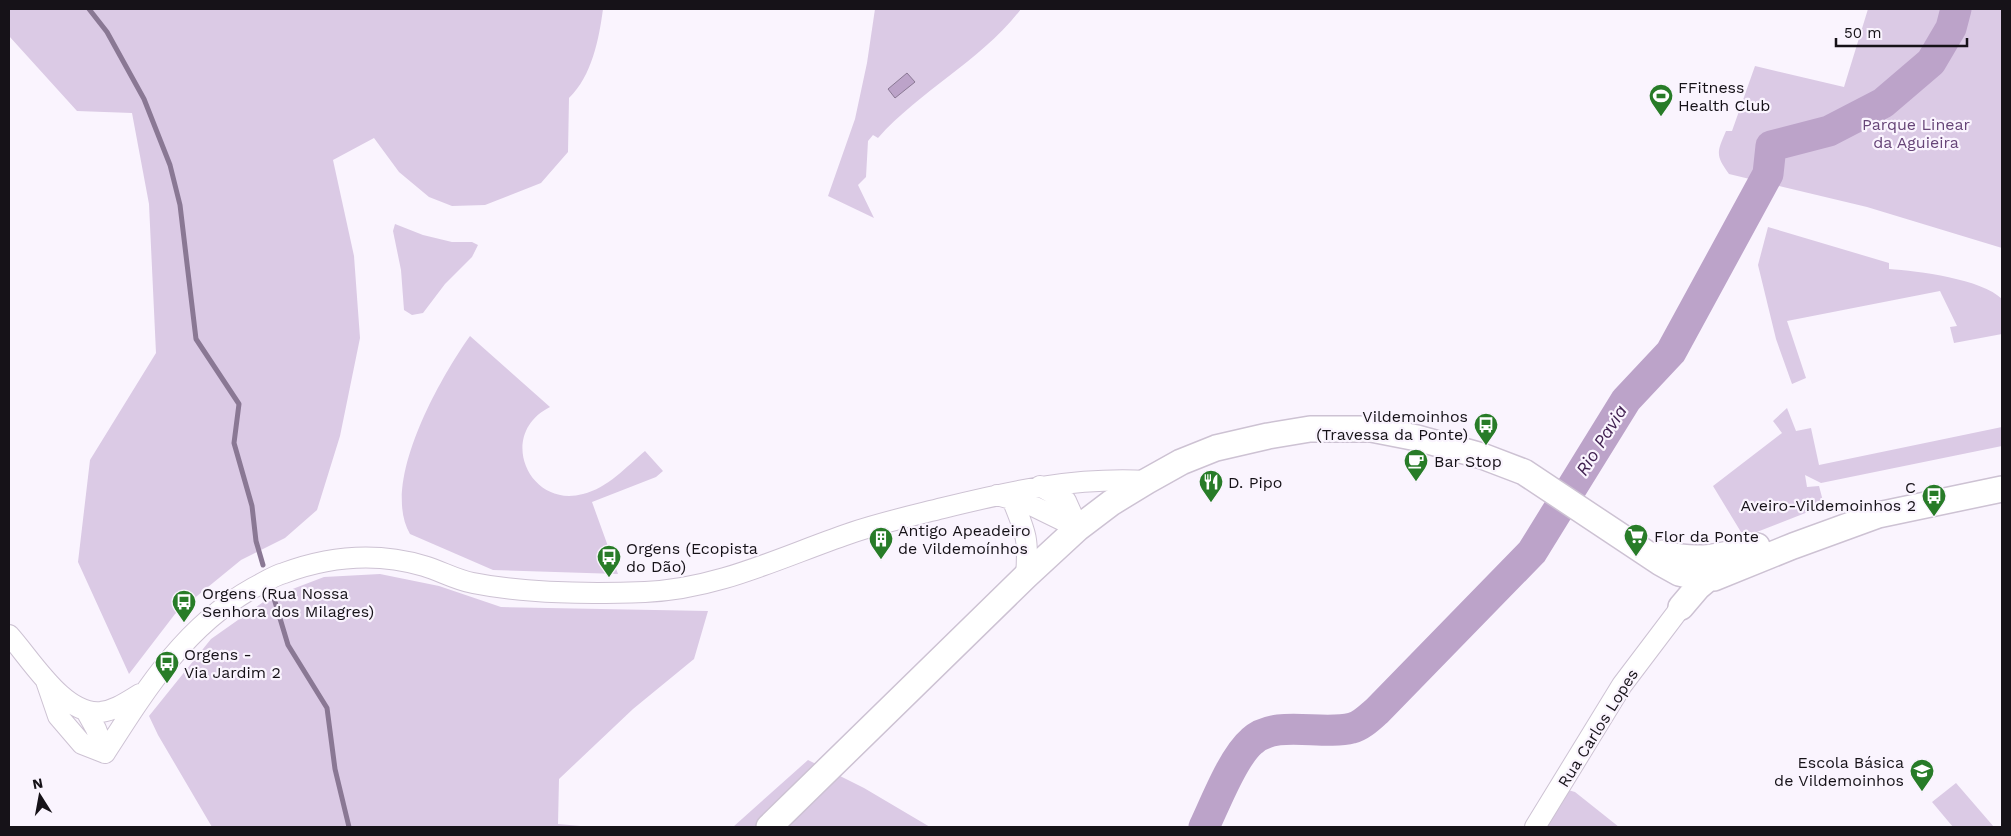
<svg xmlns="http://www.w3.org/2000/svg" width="2011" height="836" font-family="'Work Sans',sans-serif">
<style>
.green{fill:#dbcae5}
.water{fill:#bca3c9;stroke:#8a7894}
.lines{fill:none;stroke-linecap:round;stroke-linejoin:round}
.stream{stroke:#8a7894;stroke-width:5}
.river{stroke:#bca3c9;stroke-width:31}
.minor-casing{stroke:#cdc2d3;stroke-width:22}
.major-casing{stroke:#cdc2d3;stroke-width:28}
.minor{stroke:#fff;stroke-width:20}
.major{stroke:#fff;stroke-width:25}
.labels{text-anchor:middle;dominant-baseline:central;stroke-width:4.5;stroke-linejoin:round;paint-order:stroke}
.poi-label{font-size:16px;fill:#161218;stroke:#faf4fe;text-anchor:start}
.park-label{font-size:16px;fill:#674578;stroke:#faf4fe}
.street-label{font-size:16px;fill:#161218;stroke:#faf4fe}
.water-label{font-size:18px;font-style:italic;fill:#3f1f4f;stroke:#faf4fe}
</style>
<rect width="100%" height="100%" fill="#faf4fe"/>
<!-- green -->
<path class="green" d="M9,9h594c-4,30 -11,67 -34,89l-1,54 -27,31 -56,22 -33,1 -23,-9 -30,-25 -25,-34 -41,22 21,96 6,82 -20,98 -23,74 -32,28 -44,22 -66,54 -46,60 -51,-112 12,-102 66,-107 -7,-149 -17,-91 -55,-2 -68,-75z
M875,9h146c-39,51 -100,81 -143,129l-5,-3 -5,6 -2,36 -8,8 16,33 -46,-22 27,-77 12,-56z
M1868,9h134v239l-135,-41 -138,-33c-14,-19 -12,-22 -3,-43h6l23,-65 89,21z
M395,224l28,11 29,7h20l6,3 -6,12 -27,27 -22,29 -11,2 -8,-5 -3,-40 -8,-39z
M1768,227l121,36v6c29,2 93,10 113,30v35l-48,9 -4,-16 7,-1 -17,-35 -153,30 19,57 -14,6 -16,-45 -18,-74z
M470,336l80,71c-54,27 -21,102 33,87 25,-6 43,-27 62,-43l18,20 -7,6 -64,25 26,72 -125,-4 -83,-36c-30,-51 30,-156 60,-198z
M1787,408l9,23 15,-3 8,37 183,-38v19l-181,37 -16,-8 2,12 12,-1 4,15 -16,5 1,6 -64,25 -31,-51 69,-53 -9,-12z
M380,574l59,12 62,21 207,4 -14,48 -61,50 -74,70 -1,45 34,3h-380l-54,-92 -9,-19 62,-77 58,-41 55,-21z
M808,760l56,28 66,39h-197z
M1956,783l38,44h-41l-21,-25z
M1568,790l7,2 44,35h-78z"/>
<!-- water -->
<path class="water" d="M907,73l8,9 -20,16 -7,-9z"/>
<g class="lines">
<!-- stream -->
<path class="stream" d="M89,9l18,23 37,67 26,66 10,40 16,134 43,65 -5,39 18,63 4,35 7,24
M273,595l15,50 39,63 8,61 14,58"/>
<!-- river -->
<path class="river" d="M1204,827c11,-23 29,-70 48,-86 24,-22 69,-5 100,-13 9,-2 18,-11 25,-17l155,-159 94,-152 45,-48 97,-178 3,-28 58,-15 54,-28 48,-41 20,-34 5,-19"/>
<defs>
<path id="minor" d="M1040,486l26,15 12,27
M997,495l32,9 49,24
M1012,499c14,34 17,40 14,77
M9,635c22,24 55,81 92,77 15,-2 27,-11 39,-18
M46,681l12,35 24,28 23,9
M86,711l10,18 9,24
M105,753c41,-64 80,-127 148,-165 10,-5 20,-12 31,-15 46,-17 93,-21 140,-7 17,5 32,14 49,17 55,11 116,11 172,9 73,-3 136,-35 203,-58 31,-11 63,-18 95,-26 69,-17 132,-31 204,-27
M1535,827l87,-142 59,-78 10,-9"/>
<path id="major" d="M1662,553c36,10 60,4 95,-7
M1681,607l17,-20 18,-15
M769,827l257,-251 52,-48 33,-25 36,-22 34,-19 35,-14 52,-12 42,-7h61l46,9 65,18 42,16 137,91 18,10 18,4 17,1 79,-32 85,-31 124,-26"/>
</defs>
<!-- minor casing -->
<use href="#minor" class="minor-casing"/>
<!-- major casing -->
<use href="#major" class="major-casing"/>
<!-- minor -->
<use href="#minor" class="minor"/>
<!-- major -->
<use href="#major" class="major"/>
</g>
<!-- icons -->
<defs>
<symbol id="stadium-pin" viewBox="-11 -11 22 30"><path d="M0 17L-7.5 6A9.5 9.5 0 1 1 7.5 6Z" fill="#287c28" stroke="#faf4fe"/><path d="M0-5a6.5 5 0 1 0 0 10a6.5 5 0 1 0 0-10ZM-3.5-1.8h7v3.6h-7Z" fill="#fff"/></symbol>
<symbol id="bus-pin" viewBox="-11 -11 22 30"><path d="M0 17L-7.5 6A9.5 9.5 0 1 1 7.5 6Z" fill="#287c28" stroke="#faf4fe"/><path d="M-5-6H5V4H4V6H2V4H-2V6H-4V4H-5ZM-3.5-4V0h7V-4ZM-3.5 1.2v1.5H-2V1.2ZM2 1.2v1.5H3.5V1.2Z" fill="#fff"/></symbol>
<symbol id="cafe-pin" viewBox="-11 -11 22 30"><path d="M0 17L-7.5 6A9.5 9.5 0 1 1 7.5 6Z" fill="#287c28" stroke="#faf4fe"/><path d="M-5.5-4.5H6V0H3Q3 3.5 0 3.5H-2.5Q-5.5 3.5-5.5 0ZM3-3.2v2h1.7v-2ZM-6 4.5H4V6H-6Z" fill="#fff"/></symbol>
<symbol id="restaurant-pin" viewBox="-11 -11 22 30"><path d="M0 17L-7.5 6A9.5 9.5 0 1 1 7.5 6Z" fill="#287c28" stroke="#faf4fe"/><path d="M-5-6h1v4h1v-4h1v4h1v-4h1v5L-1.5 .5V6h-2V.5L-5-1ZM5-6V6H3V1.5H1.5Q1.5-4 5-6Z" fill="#fff"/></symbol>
<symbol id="supermarket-pin" viewBox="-11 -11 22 30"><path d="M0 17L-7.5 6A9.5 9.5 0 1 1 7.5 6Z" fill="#287c28" stroke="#faf4fe"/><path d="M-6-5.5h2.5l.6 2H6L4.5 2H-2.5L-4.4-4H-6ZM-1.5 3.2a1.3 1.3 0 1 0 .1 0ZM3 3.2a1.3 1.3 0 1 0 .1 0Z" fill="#fff"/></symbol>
<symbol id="building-pin" viewBox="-11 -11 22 30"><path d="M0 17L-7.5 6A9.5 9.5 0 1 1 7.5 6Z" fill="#287c28" stroke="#faf4fe"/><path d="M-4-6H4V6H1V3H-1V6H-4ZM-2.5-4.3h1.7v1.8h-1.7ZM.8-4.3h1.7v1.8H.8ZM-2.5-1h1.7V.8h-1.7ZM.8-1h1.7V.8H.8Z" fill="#fff"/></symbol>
<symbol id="school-pin" viewBox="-11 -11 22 30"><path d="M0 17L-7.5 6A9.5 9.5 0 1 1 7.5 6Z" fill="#287c28" stroke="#faf4fe"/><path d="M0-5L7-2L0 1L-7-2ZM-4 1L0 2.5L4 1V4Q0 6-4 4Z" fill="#fff"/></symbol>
</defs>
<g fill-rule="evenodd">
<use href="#stadium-pin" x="1647" y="82" width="28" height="38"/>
<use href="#bus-pin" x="1472" y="411" width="28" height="38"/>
<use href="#cafe-pin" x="1402" y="447" width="28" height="38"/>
<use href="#restaurant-pin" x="1197" y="468" width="28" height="38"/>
<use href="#bus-pin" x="1920" y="482" width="28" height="38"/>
<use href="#supermarket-pin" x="1622" y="522" width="28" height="38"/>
<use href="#building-pin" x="867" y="525" width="28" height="38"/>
<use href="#bus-pin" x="595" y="543" width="28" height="38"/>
<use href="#bus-pin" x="170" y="588" width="28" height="38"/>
<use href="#bus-pin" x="153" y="649" width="28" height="38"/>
<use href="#school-pin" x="1908" y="757" width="28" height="38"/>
</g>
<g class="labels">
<!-- poi labels -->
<g class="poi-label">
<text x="1678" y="87">FFitness<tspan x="1678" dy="18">Health Club</tspan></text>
<text x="1468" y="416" text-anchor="end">Vildemoinhos<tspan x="1468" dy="18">(Travessa da Ponte)</tspan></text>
<text x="1434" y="461">Bar Stop</text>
<text x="1228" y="482">D. Pipo</text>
<text x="1916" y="487" text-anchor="end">C<tspan x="1916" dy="18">Aveiro-Vildemoinhos 2</tspan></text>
<text x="898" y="530">Antigo Apeadeiro<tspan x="898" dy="18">de Vildemoínhos</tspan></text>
<text x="1654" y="536">Flor da Ponte</text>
<text x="626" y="548">Orgens (Ecopista<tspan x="626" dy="18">do Dão)</tspan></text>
<text x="202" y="593">Orgens (Rua Nossa<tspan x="202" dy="18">Senhora dos Milagres)</tspan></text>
<text x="184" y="654">Orgens -<tspan x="184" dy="18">Via Jardim 2</tspan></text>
<text x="1904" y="762" text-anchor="end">Escola Básica<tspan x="1904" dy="18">de Vildemoinhos</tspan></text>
</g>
<!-- park labels -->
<g class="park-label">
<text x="1916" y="124">Parque Linear<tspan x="1916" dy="18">da Aguieira</tspan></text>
</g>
<!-- street labels -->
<g class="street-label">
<text transform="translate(1598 728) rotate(-58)">Rua Carlos Lopes</text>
</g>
<!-- water labels -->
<g class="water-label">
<text transform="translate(1601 440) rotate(-58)">Rio Pavia</text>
</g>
</g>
<!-- border -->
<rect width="2011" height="836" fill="none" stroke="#161218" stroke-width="20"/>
<!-- north arrow -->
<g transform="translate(40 796) rotate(349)" stroke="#faf4fe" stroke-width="4" paint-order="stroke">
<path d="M0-4L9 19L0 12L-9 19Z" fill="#161218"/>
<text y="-8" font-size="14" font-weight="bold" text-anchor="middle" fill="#161218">N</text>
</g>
<!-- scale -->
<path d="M1836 38v8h131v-8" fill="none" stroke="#161218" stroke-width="2.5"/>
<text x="1844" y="38" font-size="15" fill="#161218" stroke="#faf4fe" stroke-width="4" paint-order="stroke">50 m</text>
</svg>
